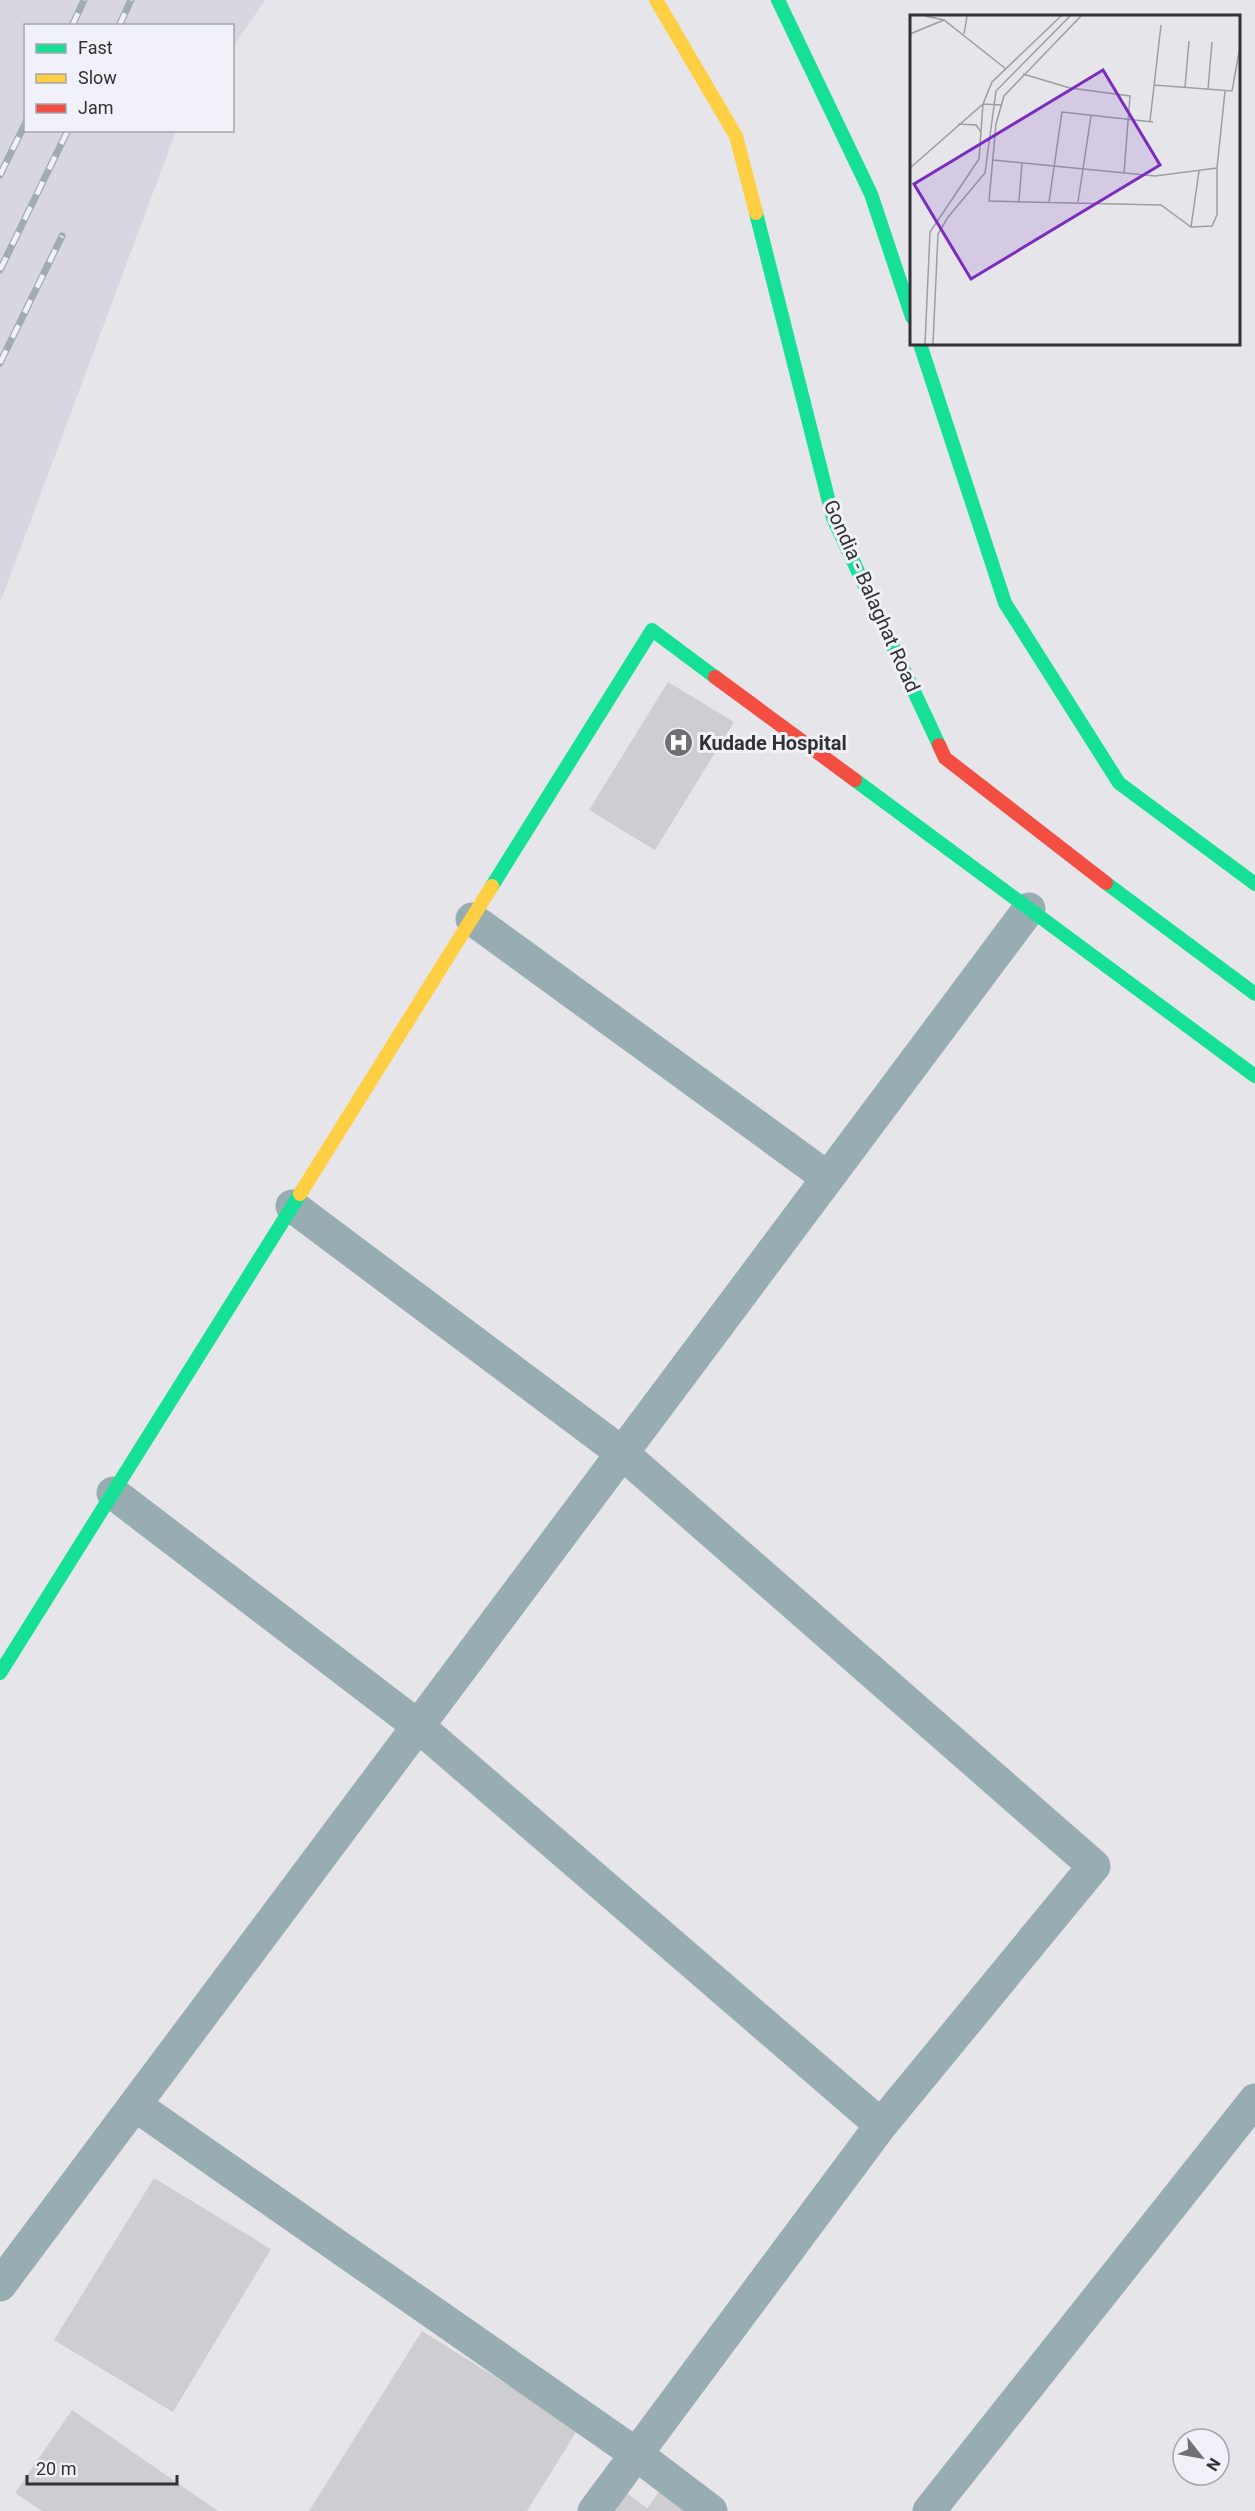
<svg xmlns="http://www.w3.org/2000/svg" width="1255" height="2511" font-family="Roboto,sans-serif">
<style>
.built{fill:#d7d6e1}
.building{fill:#ceced2}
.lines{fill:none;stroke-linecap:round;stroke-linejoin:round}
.street{stroke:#97adb2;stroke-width:33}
.fast{stroke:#16e098;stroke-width:14}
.slow{stroke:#ffcf43;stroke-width:14}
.jam{stroke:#f24e42;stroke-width:14}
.rail-casing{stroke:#a0acb0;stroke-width:7}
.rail{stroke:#f1f1f9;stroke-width:4.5;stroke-dasharray:14;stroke-linecap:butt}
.labels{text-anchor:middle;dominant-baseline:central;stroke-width:6;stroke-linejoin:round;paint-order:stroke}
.street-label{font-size:20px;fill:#323235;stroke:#f1f1f9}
.poi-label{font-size:20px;font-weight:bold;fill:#323235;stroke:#f1f1f9;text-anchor:start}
.inset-road{fill:none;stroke:#9d9da2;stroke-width:1.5}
.view{fill:#7b2cbf;fill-opacity:0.15;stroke:#7b2cbf;stroke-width:3}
.inset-edge{fill:none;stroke:#323235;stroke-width:3}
</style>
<rect width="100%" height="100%" fill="#e5e5ea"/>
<!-- built -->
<path class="built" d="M0,0h265l-32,47 -1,-21h-206v104l150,1 -176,472z"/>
<!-- building -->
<path class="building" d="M668,682l66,40 -79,128 -66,-40z
M154,2178l117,71 -98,163 -119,-72z
M422,2331l156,98 -51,82h-218z
M72,2410l146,101h-176l-27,-18z
M620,2488l27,20 15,-20 33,23h-91z"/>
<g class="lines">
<!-- street -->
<path class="street" d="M472,919l356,259
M292,1206l330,247 472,413 -213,259 -287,386
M113,1493l305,233 463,399
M135,2105l501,349 75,57
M0,2285l1029,-1376
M929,2511l326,-411"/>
<!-- fast -->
<path class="fast" d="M778,0l93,194 41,123
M756,213l77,305 106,227
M920,344l85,259 114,180 136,101
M855,780l400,296
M1106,883l149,111
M492,886l160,-256 63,47
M0,1673l300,-479"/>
<!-- slow -->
<path class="slow" d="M656,0l80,136 20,77
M300,1194l192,-308"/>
<!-- jam -->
<path class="jam" d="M715,677l140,103
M939,745l6,13 161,125"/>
<defs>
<path id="rail" d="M72,26l12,-26
M119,26l12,-26
M0,175l26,-53
M0,270l68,-140
M0,363l62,-127"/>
</defs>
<!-- rail casing -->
<use href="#rail" class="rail-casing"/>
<!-- rail -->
<use href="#rail" class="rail"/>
</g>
<!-- icons -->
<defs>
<symbol id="hospital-disc" viewBox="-11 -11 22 22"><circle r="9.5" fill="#717174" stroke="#f1f1f9"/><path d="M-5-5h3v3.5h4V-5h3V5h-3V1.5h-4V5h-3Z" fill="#fff"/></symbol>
</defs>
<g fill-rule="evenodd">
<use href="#hospital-disc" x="662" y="726" width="33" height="33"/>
</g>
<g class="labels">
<!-- street labels -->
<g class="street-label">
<text transform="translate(872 596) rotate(66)">Gondia - Balaghat Road</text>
</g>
<!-- poi labels -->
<g class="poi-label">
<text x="699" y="743">Kudade Hospital</text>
</g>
</g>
<!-- overview -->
<g transform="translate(910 15)">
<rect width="330" height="330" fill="#e5e5ea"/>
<path class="inset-road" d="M15,1l19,4 62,49M171,1l-77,80 -8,28 -7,77 172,4 30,22 21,-1 5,-11v-47l8,-77M0,19l34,-14M54,19l3,-18M113,59l47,14 60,8 -6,77M244,70l78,6 8,-44M275,72l4,-46M298,74l4,-47M240,106l11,-96M48,109l18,1 5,7M83,145l162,16 62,-8M0,153l73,-64 18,1M109,186l3,-38M139,187l13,-90 91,10M168,187l13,-86M281,212l8,-56M15,329l5,-112 49,-73 4,-55 9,-22 69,-66M23,329l5,-110 10,-17 37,-44 11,-82 74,-75"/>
<path class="view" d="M193,55l57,95 -189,114 -57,-95z"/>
<rect width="330" height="330" class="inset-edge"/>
</g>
<!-- legend -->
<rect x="24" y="24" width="210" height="108" fill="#f1f1f9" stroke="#a5a5ab" stroke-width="1.5"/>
<rect x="36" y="44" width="30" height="9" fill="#16e098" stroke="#a5a5ab" stroke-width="1.5"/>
<text x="78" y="54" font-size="18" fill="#323235">Fast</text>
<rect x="36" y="74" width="30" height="9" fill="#ffcf43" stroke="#a5a5ab" stroke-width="1.5"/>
<text x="78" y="84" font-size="18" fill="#323235">Slow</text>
<rect x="36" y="104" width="30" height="9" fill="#f24e42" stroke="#a5a5ab" stroke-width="1.5"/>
<text x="78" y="114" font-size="18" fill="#323235">Jam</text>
<!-- north arrow -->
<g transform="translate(1201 2457) rotate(121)"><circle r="28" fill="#f1f1f9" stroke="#a5a5ab" stroke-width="1.5"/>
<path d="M0-4.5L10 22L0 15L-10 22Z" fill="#717174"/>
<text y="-9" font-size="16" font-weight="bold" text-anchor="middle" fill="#323235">N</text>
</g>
<!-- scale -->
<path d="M27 2475v9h150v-9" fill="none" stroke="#323235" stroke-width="3"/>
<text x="36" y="2475" font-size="18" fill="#323235" stroke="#f1f1f9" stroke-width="4.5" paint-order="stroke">20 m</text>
</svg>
